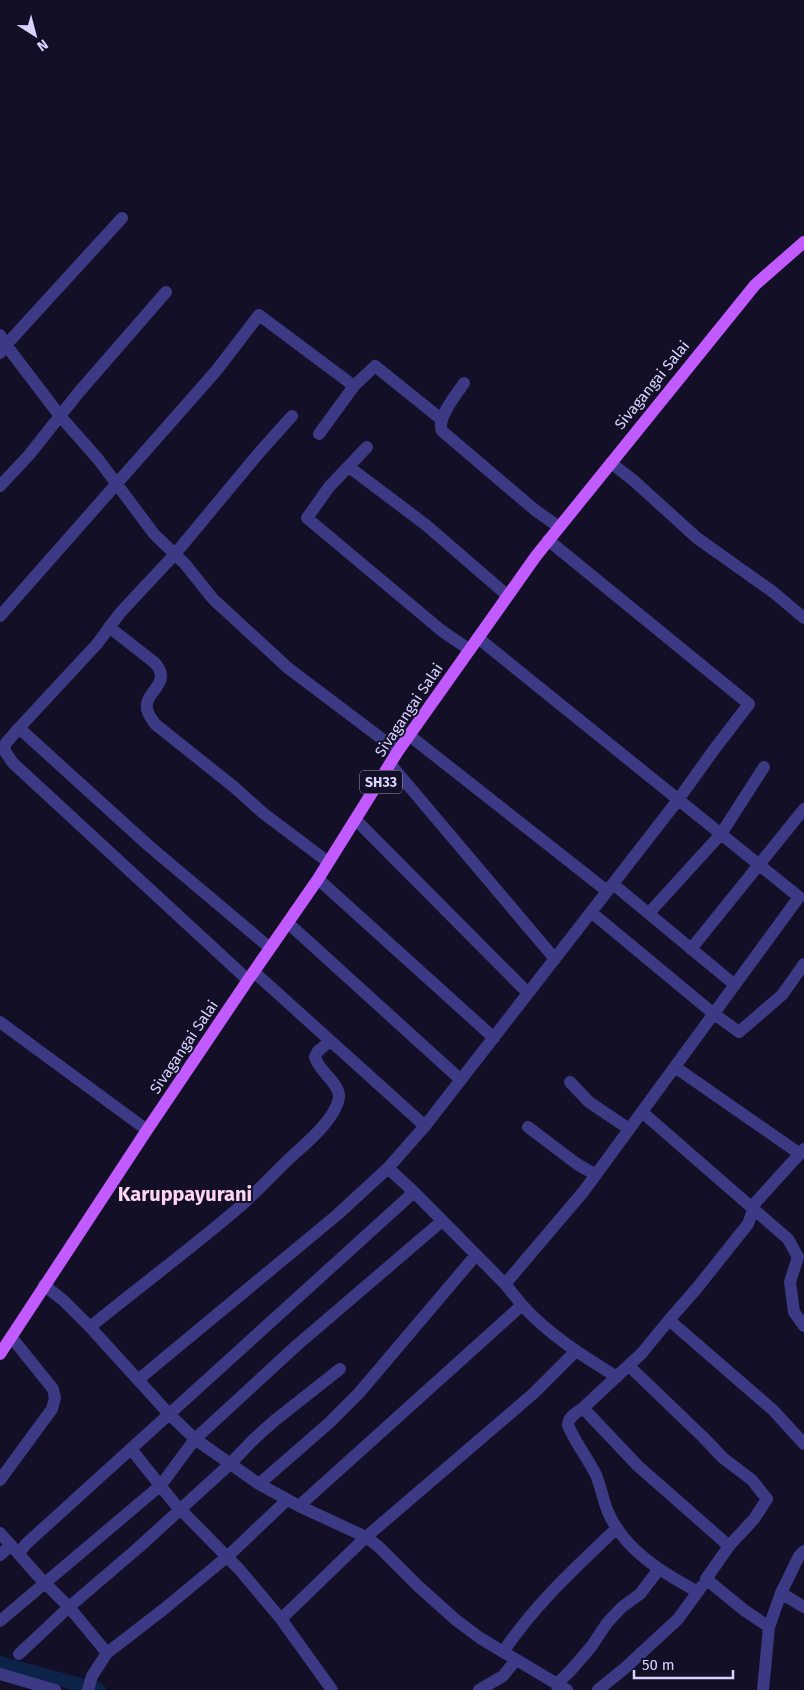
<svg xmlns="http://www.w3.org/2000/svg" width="804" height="1690" font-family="'Fira Sans',sans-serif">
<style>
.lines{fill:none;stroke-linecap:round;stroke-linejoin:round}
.canal{stroke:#0c2248;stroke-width:14}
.minor{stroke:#3d3a85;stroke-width:12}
.major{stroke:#c25bff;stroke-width:12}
.labels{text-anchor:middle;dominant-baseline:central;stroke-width:4;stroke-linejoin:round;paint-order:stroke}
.shield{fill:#130f26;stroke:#9e99be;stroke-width:1}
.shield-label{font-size:14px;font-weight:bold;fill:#d9d4ff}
.street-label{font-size:15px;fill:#d9d4ff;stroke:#130f26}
.district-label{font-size:20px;font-weight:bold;fill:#ffd6f0;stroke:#130f26}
</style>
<rect width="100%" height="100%" fill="#130f26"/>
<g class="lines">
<!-- canal -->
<path class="canal" d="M0,1663l99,27"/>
<!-- minor -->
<path class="minor" d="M0,335l6,10 116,-127
M0,353l6,-8 54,71 38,43 56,75 31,30 28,35 75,69 110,83
M464,383c-7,11 -28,35 -22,48l93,79 24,17
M319,434l35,-48
M367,447l-38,40 -22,31 135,113 28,19
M611,463l22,17 64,58 76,54 31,26
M349,467l77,58 82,71
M0,486l29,-31 50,-63 87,-100
M0,616l216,-245 43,-56 95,71 21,-20 66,53
M109,627l46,36c18,21 -11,28 -8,46 1,6 5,10 8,15l79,63 29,26 65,49
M19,728l130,118 121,102
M410,736l197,155
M391,765l164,194
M356,820l172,173
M318,879l176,159
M613,884l122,101
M591,912l123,102 25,18 43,-37 22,-31
M649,913l72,-79 43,-67
M288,923l173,157
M691,949l113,-140
M254,972l171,154
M248,980l-235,-217 -9,-13 2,-7 13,-15 78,-84 23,-31 55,-59 83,-100 34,-38
M0,1022l147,108
M675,1067l125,87
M570,1082l19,20 40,27
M642,1112l146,127 10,18 -8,25 4,30 10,14
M528,1127l49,37 19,11
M388,1168l26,24 91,92
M44,1285l20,16 26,26 79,87 26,25 64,45 40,22 67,31 13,10 39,39 38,34 24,18 87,52
M522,1305c27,30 61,51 95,72
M669,1320l104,90 31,34
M90,1327c49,-40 99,-77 146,-117 19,-16 35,-34 53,-51 16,-15 46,-39 50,-61 2,-14 -21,-27 -24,-41l3,-6 12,-10
M629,1366l75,72 19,20 29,22 15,19 -13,20 -25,27
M139,1379l198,-164 51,-47 37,-42 253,-326 35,-49 36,-47 -201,-164
M583,1408c-6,4 -15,9 -15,17 7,18 20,33 28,50 5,12 7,25 12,37 16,38 55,61 90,80
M131,1449l44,55 64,65 42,50 51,71
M0,1480l52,-71 3,-11 -2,-9 -41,-51
M259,1484l70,-61 30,-30 117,-138
M299,1506l223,-201 -17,-21 79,-93 215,-294 -321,-259
M0,1533l39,44 30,30 38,46
M19,1553l7,-9 388,-352
M0,1555l11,-10
M781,1593l23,14
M281,1619l85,-82 168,-144 42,-42
M0,1621l161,-136 34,-46 101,-93 146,-125
M769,1627l-25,-17 -38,-31 23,-33 -91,-80 -55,-58 59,-55 27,-33 28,-32 51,-64 8,-22 48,-53
M503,1652c32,-48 73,-85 114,-124
M19,1654l50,-47 69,-59 92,-84 23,-24 21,-19 66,-52
M0,1674l55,16
M556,1685l15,-15 20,-23 16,-24 15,-16 18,-13 19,-25
M88,1690l4,-14 15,-23 57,-44 64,-53 59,-56
M479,1690l24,-14 13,-16
M598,1690l27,-22 53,-49 24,-33
M763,1690l6,-63 12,-34 18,-37 5,-5"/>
<!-- major -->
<path class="major" d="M0,1354l147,-224 101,-150 70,-101 80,-128 138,-195 219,-271 49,-43"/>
</g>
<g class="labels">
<!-- shield labels -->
<rect class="shield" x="360" y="770.5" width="42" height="23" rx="4"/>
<g class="shield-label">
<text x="381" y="782">SH33</text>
</g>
<!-- street labels -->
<g class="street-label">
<text transform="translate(652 385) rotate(-51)">Sivagangai Salai</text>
<text transform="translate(409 710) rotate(-56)">Sivagangai Salai</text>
<text transform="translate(184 1047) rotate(-56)">Sivagangai Salai</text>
</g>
<!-- district labels -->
<g class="district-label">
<text x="185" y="1194">Karuppayurani</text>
</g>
</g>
<!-- north arrow -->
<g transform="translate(35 35) rotate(144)" stroke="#130f26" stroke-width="4" paint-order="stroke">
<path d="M0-4L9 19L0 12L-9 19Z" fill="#d9d4ff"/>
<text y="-8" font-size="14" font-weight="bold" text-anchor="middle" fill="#d9d4ff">N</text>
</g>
<!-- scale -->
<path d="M634 1670v8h99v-8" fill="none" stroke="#d9d4ff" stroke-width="2.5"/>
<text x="642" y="1670" font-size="15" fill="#d9d4ff" stroke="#130f26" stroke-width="4" paint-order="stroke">50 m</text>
</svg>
